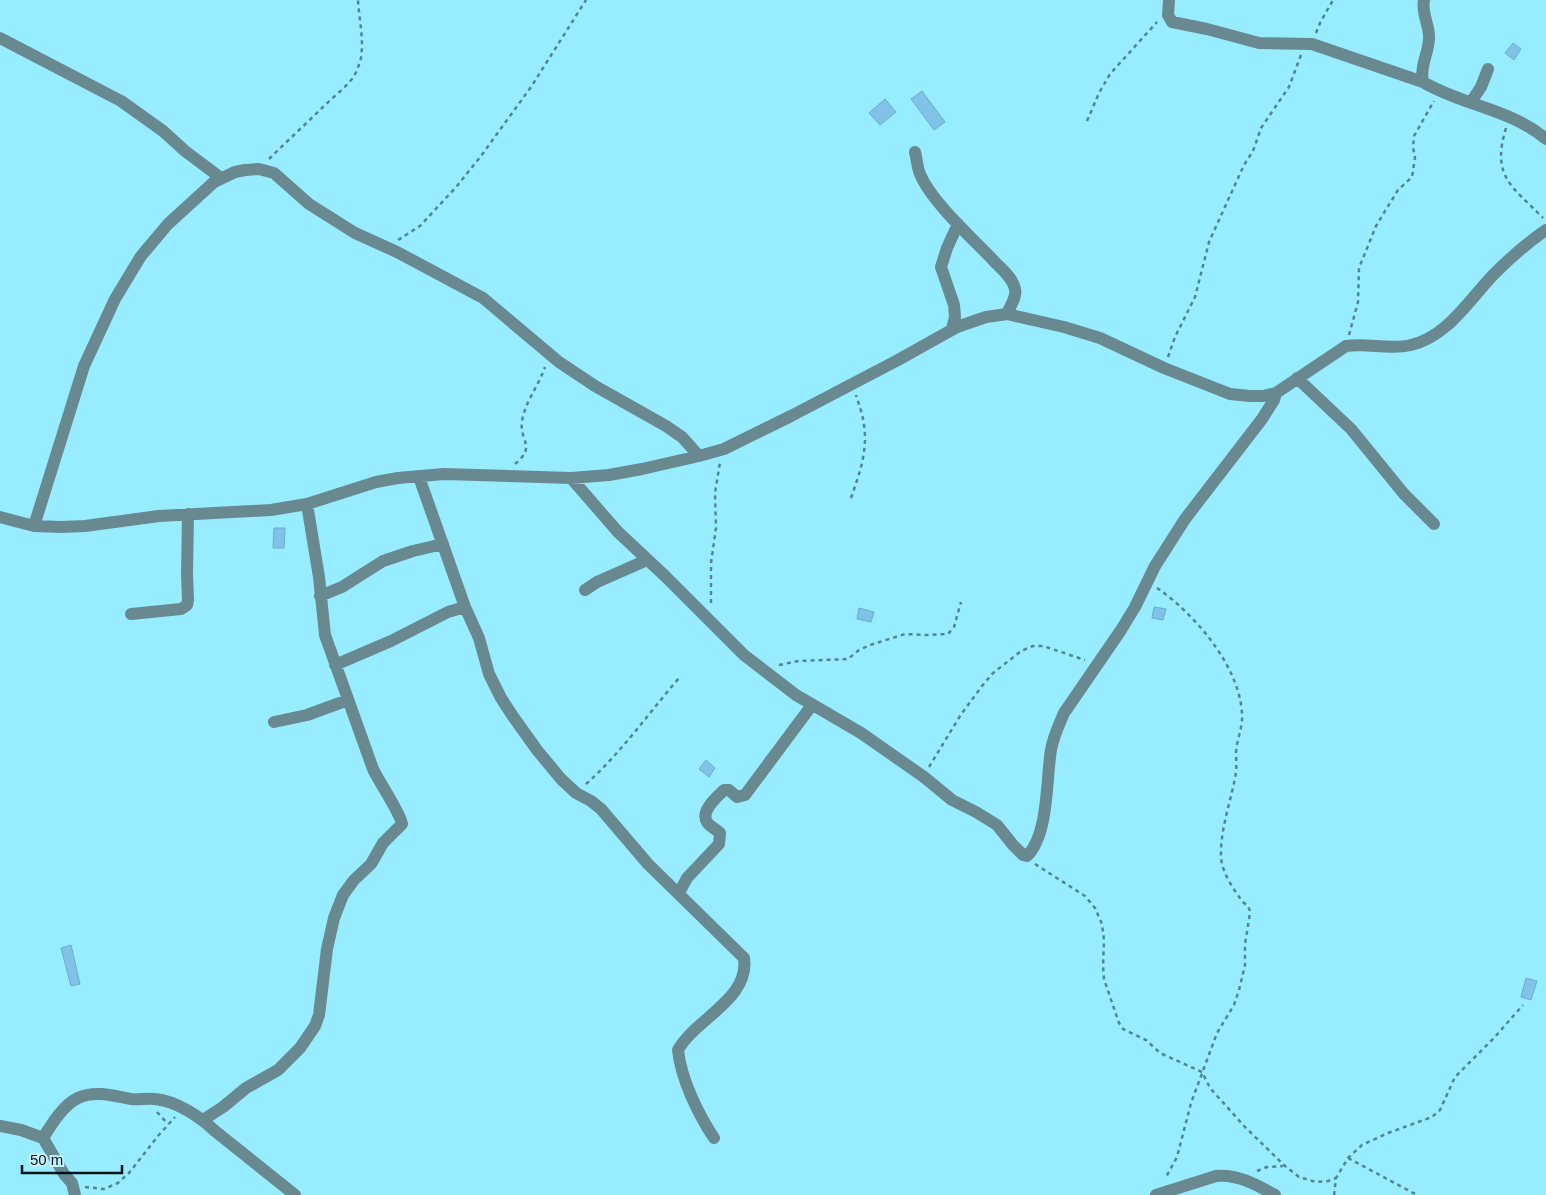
<svg xmlns="http://www.w3.org/2000/svg" width="1546" height="1195" font-family="Helvetica,sans-serif">
<style>
.building{fill:#81c3e8;stroke:#6aacd0}
.lines{fill:none;stroke-linecap:round;stroke-linejoin:round}
.path{stroke:#508692;stroke-width:2.5;stroke-dasharray:4 4;stroke-linecap:butt}
.street{stroke:#698990;stroke-width:12}
</style>
<rect width="100%" height="100%" fill="#98ecff"/>
<!-- building -->
<path class="building" d="M1513,43l8,6 -7,11 -9,-7z
M922,91l23,31 -11,8 -23,-31z
M885,99l11,13 -16,13 -11,-12z
M274,528h11l-1,20h-11z
M1154,607l12,2 -3,11 -11,-2z
M859,608l15,4 -3,10 -14,-3z
M706,760l9,8 -6,9 -10,-8z
M71,945l9,39 -9,2 -10,-38z
M1526,978l11,3 -6,19 -10,-3z"/>
<g class="lines">
<!-- path -->
<path class="path" d="M1316,33l4,-10 13,-23
M1087,121l12,-28 11,-19 47,-52
M1506,128c-15,49 6,58 37,90
M269,159c18,-18 37,-35 55,-53 9,-9 20,-17 28,-27 5,-7 7,-14 9,-21 3,-20 -2,-39 -3,-58
M398,240l22,-14 37,-40 24,-30 50,-69 55,-87
M1349,335l9,-33 1,-34 17,-42 14,-23 8,-13 14,-13 3,-19 -2,-11 1,-11 20,-35
M1168,357l7,-20 20,-40 14,-55 35,-77 9,-14 8,-23 28,-41 12,-32
M515,464c22,-18 4,-23 7,-43 3,-19 17,-36 23,-54
M851,498c8,-23 17,-47 13,-73 -1,-10 -5,-20 -8,-30
M1157,588c38,26 83,79 85,126 1,13 -5,25 -6,38 0,9 1,17 -1,26 -5,26 -15,53 -14,79 1,16 12,31 21,44 4,4 8,6 8,12l-5,31v21l-6,25 -5,15 -17,28 -26,70 -14,54 -12,22
M711,603v-40l5,-35 -1,-35 5,-31
M779,665l19,-4 50,-2 11,-9 11,-5 35,-11 22,1 21,-1 6,-7 7,-25
M929,767l31,-51 22,-30 10,-12 29,-23 12,-5h10l42,14
M586,784c35,-31 62,-70 93,-106
M1035,864l50,32 10,12 7,16 2,16 -1,26 1,13 15,44 4,6 23,11 14,13 42,19 8,16 35,39 40,39 14,11 17,5 12,-1 8,-3
M157,1112l11,12
M1348,1158l69,37
M1257,1171l10,-4 16,-1
M85,1187l19,2 14,-6 11,-10 29,-37 17,-19
M1334,1195l2,-17 12,-20 14,-13 26,-12 44,-16 8,-7 15,-33 38,-38 30,-34"/>
<!-- street -->
<path class="street" d="M1169,0l-1,15 4,7 35,7 52,14 53,1 111,38c38,23 88,27 123,57
M0,38l121,63 42,30 22,20 36,27
M1423,82c-3,-17 5,-27 6,-43 1,-14 -8,-25 -5,-39
M1471,102l10,-15 7,-18
M915,152c2,7 2,15 5,22 11,27 51,63 72,85 7,8 21,18 23,30 2,8 -5,17 -8,25
M952,329l3,-12 -1,-12 -13,-38 6,-19 11,-24
M1297,378l54,51 53,65 30,30
M419,477l46,130 14,31 10,36 12,24 11,17 25,35 24,29 15,14 15,8 10,8 47,55 96,94c6,41 -49,61 -66,92 3,29 20,64 36,88
M571,478l47,54 47,44 79,79 52,40 65,38 63,44 28,23 24,12 21,13 16,20 10,10 4,1c22,-22 19,-77 24,-106 2,-13 8,-25 13,-37l57,-83 14,-23 20,-41 30,-47 77,-100 12,-19 2,-7
M0,517l34,9 27,1 24,-1 74,-10 112,-6 36,-6 69,-22 22,-4 46,-4 127,4 38,-3 33,-6 57,-13 25,-7 67,-33 107,-56 59,-33 29,-10 21,-3 57,13 36,11 64,30 66,26 20,2h13l13,-3 70,-47c22,-3 44,4 65,-1 36,-8 58,-45 83,-71 16,-16 33,-31 52,-44
M34,526l50,-160 31,-67 26,-43 27,-32 46,-42 21,-10 10,-2 14,-1 15,4 35,31 46,29 42,19 86,46 76,64 36,24 71,40 16,11 17,19
M585,590l12,-8 50,-22
M320,596l22,-9 41,-26 30,-10 30,-7
M131,614l50,-5 6,-4 1,-5 -1,-26 1,-60
M335,665l56,-24 57,-29 17,-5
M274,722l33,-7 41,-15
M679,893l8,-15 32,-34 1,-11c-4,-4 -11,-7 -13,-11 -7,-11 10,-25 17,-32h5l8,7 8,-2 67,-90
M203,1120l20,-13 23,-19 32,-18 22,-22 15,-22 4,-11 8,-66 7,-31 9,-23 11,-15 17,-16 12,-21 19,-19c-2,-12 -23,-42 -29,-55l-48,-134 -6,-58 -12,-73
M0,1126l21,4 22,8 21,36 8,9 3,12
M43,1138c8,-13 20,-33 35,-40 17,-8 36,-2 53,1 8,1 16,-1 24,0 22,2 45,18 60,32l80,64
M1156,1195l60,-19c22,-2 41,9 59,19"/>
</g>
<!-- scale -->
<path d="M22 1165v8h100v-8" fill="none" stroke="#001419" stroke-width="2.5"/>
<text x="30" y="1165" font-size="15" fill="#001419" stroke="#c4f3fe" stroke-width="4" paint-order="stroke">50 m</text>
</svg>
